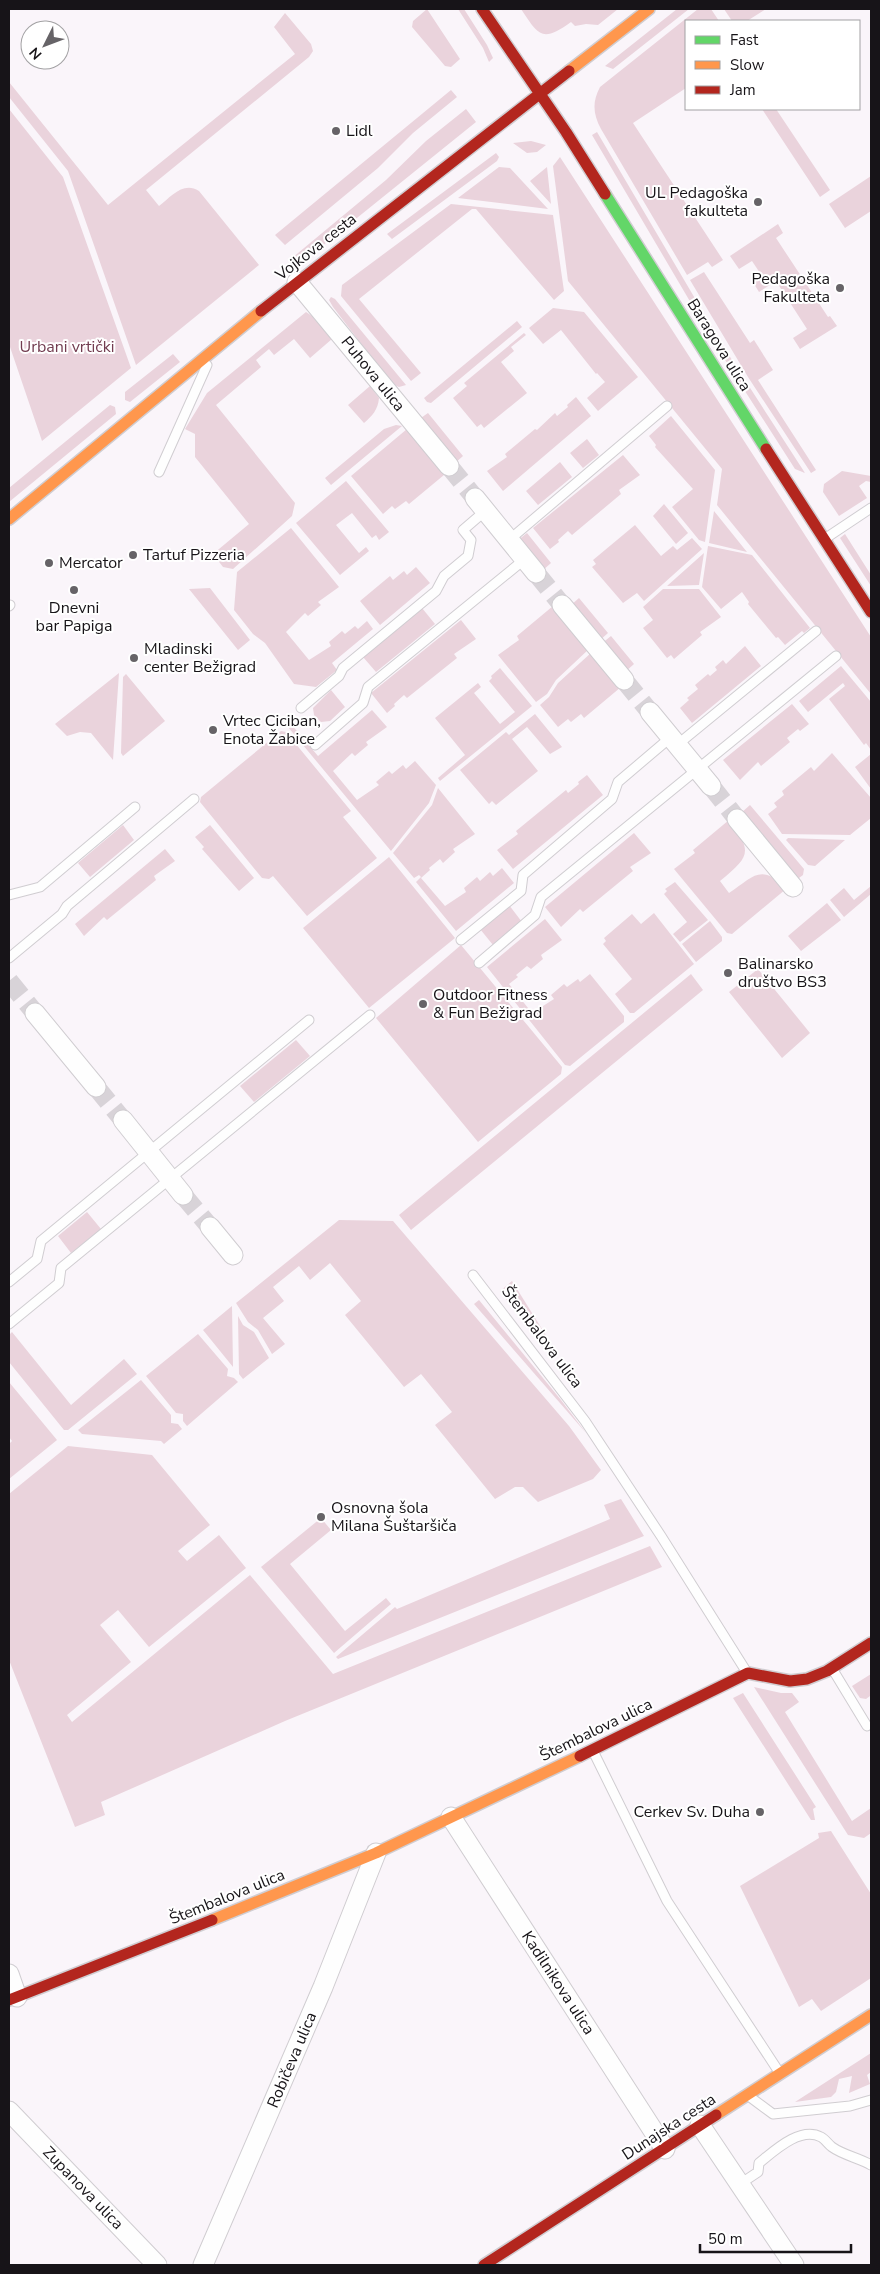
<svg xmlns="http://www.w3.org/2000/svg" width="880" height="2274" font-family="'Nunito Sans',sans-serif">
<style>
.green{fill:#ead3dc}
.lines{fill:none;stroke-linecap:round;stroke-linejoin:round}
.street-tunnel{stroke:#d8d3d8;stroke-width:19;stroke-dasharray:19 9;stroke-linecap:butt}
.lane-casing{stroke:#d0cdd1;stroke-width:11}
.street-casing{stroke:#d0cdd1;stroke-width:21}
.fast-casing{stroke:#d0cdd1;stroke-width:14}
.slow-casing{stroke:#d0cdd1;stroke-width:14}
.jam-casing{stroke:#d0cdd1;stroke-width:14}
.lane{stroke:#fefefe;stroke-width:9}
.street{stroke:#fefefe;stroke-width:19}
.fast{stroke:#63d668;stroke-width:11}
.slow{stroke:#ff974d;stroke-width:11}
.jam{stroke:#b3261e;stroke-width:11}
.poi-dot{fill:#666367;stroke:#fff;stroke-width:2}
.labels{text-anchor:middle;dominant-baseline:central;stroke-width:4;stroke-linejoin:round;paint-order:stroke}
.poi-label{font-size:16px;fill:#171418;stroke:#fff;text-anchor:start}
.street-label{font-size:16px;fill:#171418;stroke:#fff}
.park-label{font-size:16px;fill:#723c50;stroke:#fff}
</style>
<rect width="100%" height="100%" fill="#faf5fa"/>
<!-- green -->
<path class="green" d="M427,9l33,50 -9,8 -6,-1 -33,-39 1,-6z
M458,9h6l23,36 6,13 -4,4 -6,-14z
M521,9h97l-20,16 -12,-1 -11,2 -4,-4c-29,21 -32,14 -50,-13z
M677,9h12l-76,60 -8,-3z
M698,9h13l8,12h-33v67l-53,35 90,137 -11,7 -4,-5 -21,13 -86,-146c-8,-15 -9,-27 -1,-42z
M724,9h42l-19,12h-15z
M285,13l26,31 2,7 -4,6 -163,133 13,16c12,-9 24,-25 40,-15l60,74 -123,100 -68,-194 -59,-74v-15l99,123 187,-151 -21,-27z
M451,90l6,7 -44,36 -35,35 -93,77 -10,-10z
M9,109l54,68 68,191 -89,73 -33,-97z
M466,109l10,13 -165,133 -11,4 -8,-1 94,-78 40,-39z
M762,109h14l54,81 -10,7z
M597,132l126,214 82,127 -10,-4 -77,-120 -126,-214z
M531,141l15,4 -9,7 -10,1 -14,-10z
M496,153l3,4 -2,4 -105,78 -5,-5z
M560,157l311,480v57l-154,-189 5,-36 -154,-188 -15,-115z
M499,167l11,1 38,41 -90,-11z
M547,167l4,37 -21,-23z
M871,176v35l-26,17 -16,-24z
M451,204l102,11 11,76 -10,9 -78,-91h-4l-113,90 62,74 -10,8 -70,-85 1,-11z
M778,224l5,9 -7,5 52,79 2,-1 7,10 -37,23 -7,-11 14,-9 -31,-48 -17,11 -8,-13 9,-6 -8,-12 -13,8 -9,-13z
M704,272l46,71 4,-3 19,30 -15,10 58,90 -5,3 -63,-96 -58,-97z
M331,297l4,2 71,86 -7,2 -7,-3 -59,-77 -4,-7z
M553,308l31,4 54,65 -40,34 -11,-13 18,-16 -8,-9 -1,1 -35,-44 -18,14 -14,-16z
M306,312l6,4 20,23 -22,19 -16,-19 -20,16 -5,-6 -13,11 5,7 -45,38 79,98 -3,13 -59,53 -10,-2 -10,-13 36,-30 -54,-67v-23l-10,-5 22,-36z
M517,321l5,6 -91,76 -4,-1 -3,-4z
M524,333l2,2 -15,12 3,4 -13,11 26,31 -43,35 -3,-4 -4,3 -24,-29 14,-12 -3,-3z
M173,354l7,8 -50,40 -5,-2v-8z
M370,386l9,12c-1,12 -7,18 -15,25l-16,-18z
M576,397l15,19 -88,75 -16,-20 20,-14 -2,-3 30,-25 2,1 18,-17 2,3 11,-9 -1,-2z
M110,405l5,2 1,7 -107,88v-14z
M428,413l35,43 -9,8 -36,-44z
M671,416l44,54 -10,72 -6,-2 -27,-33 21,-18 -38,-42 1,-2 -7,-9z
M396,425l6,1 -71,59 -6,-7 59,-49z
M407,429l37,46 -35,29 -3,-3 -11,8 -3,-3 -9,8 -32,-38z
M587,439l12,16 -16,13 -13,-15z
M623,455l17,20 -21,15 2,4 -49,41 -4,-4 -10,9 1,2 -9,7 -17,-21z
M560,462l12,15 -34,28 -12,-14z
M842,471l29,5v6l-5,-1 -7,5 8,12 -28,18 -16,-24 1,-8z
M346,481l43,51 -10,8 -3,-5 -4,3 -20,-25 -16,12 23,28 7,-6 3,4 -29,24 -44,-52z
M664,504l24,29 -12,11 -23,-28z
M714,511l33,41 -38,-9z
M635,525l26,31 12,-10 4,4 15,-12 10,11 -58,52 -7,-8 -14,10 -31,-36 4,-3 -3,-4z
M291,528l48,59 -21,15 3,3 -13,11 -3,-3 -19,19 23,28 22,-14 -2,-4 13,-11 3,3 10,-8 3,3 9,-8 6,8 -41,34 5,7 -21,17 -22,-3 -29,-41 -12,-9 -19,-24 3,-38z
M527,533l24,30 -9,8 -25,-30z
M845,534l26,41v11l-31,-48z
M708,546l44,9 58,73 -6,5 -2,-2 -17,14 -7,-8 -2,1 -28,-34 1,-2 -7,-10 -21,17 -19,-22z
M704,553l-5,32 -32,1z
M416,567l14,16 -50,42 -20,-24 30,-25 3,4 11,-9 3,4z
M210,588l40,52 -12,10 -49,-61z
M663,589h36l22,28 -21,15 2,3 -28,24 -3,-4 -4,3 -24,-30 10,-8 -10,-13z
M579,598l29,35 -9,8 -29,-35z
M553,606l36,43 -33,31 -9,14 -11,8 -38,-47 21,-15 -2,-4z
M422,608l13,16 -59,48 -13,-15z
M461,620l15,19 -22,15 3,4 -50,40 -3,-3 -10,9 1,2 -8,7 -16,-20z
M611,636l23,28 -9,8 -24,-28z
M745,646l16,20 -69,57 -12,-15 9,-8 -2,-2 11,-9 -3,-4 13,-11 2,2 7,-6 -2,-3 8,-7 3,4z
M592,652l29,35 -37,31 -3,-4 -10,8 -3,-3 -10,8 -18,-22 9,-8 9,-14z
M841,666l30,36v48l-5,-7 -2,2 -35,-46 16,-13 -2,-3 -35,29 -9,-11z
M500,668l32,38 -92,75 -2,-3 27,-23 -30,-37 43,-35 3,4 -7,6 26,31 15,-12 -26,-31 3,-3 -1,-2z
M119,673l-6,87 -22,-27 -11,-1 -13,4 -12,-12z
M126,674l39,47 -42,35 -2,-3 2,-76z
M331,690l14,17 -15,14 -9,1 -7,-7 -1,-7z
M792,704l17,20 -9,7 -2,-2 -11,9 3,4 -29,24 -3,-4 -18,18 -17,-20z
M372,710l15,17 -21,15 2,3 -13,11 -3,-3 -19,18 24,29 22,-15 -3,-3 13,-11 3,3 11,-9 3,4 9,-8 21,24 -7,18 -38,48 -103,-124 3,-3 27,32z
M535,714l27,33 -12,7 -23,-27 -15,12 26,32 -42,34 -4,-4 -3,3 -29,-34 46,-38 3,3z
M281,731l5,1 65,79 -8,6 34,41 -70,58 -34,-40 -4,3 -7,-1 -62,-76 1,-5z
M832,753l39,45v20l-21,17 -68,-1 -14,-20 9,-7 -3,-4 10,-8 -2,-4 29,-24 3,4z
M871,754v35l-16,-22z
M587,775l16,20 -90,74 -16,-19 21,-16 -2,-3 50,-41 2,3 11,-9 -1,-2z
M438,788l37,46 -22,15 2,3 -12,11 -3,-4 -11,9 1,2 -9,8 24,28 21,-14 -2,-4 13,-11 3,4 10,-9 3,4 9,-8 12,15 -58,48 -40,-49 5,-5 -2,-2 -5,3 -21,-25 39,-48z
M750,805l54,64 -1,6 -8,6 -54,-68z
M729,820c24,32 21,36 -9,61l9,12c24,-16 32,-31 57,-4l-54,45 -5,-1 -53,-64 21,-16 -2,-3z
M123,825l11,15 -44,37 -12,-14z
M210,825l44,53 -15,13 -37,-42 2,-2 -9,-10z
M634,833l17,20 -21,14 3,4 -50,41 -3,-3 -19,18 -16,-20z
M788,838l57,2 -30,26 -7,-1 -22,-25z
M165,849l10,12 -21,15 2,4 -49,40 -3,-3 -20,19 -9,-12z
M389,857l66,81 -86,70 -66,-80z
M675,882l33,38 -28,22 -7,-8 14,-12 -23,-28 3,-3 -2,-2z
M871,886v8l-27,23 -14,-17 14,-12 10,12z
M827,903l14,17 -40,31 -13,-15z
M509,905l13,17 -29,23 -13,-16z
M654,913l40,51 -60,49h-4l-15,-19 17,-15 -29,-35 3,-3 -2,-3 28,-24 9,10z
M545,919l17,21 -21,15 2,4 -12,10 -4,-3 -11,9 2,2 -9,7 23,29 22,-14 -3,-4 13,-11 3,3 11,-8 2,3 10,-8 34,42v6l-54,44 -5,-1 -78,-98z
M710,921l12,16v4l-26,21 -14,-18z
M461,945l101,122 -1,7 -83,68 -102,-124z
M758,969l52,64 -28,25 -53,-66z
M691,974l12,16 -292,240 -12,-15z
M296,1040l14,16 -56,46 -14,-16z
M87,1212l14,17 -30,24 -13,-17z
M339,1220l54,1 176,205 32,44 -8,9 -55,23 -15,-15h-8l-20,12 -60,-74 17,-13 -31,-38 -17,13 -59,-72 16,-14 -31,-38 -20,17 -11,-14 -26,21 11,14 -21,17 22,26 -13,10 -14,-24 -10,-8 -12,-19z
M512,1281l35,56 -7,1 -6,-2 -34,-45z
M479,1300l82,100 25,33 -112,-129z
M232,1306l1,61 -30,-37z
M238,1316l5,9 11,7 15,26 -26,21 -4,-5z
M12,1332l59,73 53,-46 13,15 -69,56h-4l-55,-68v-27z
M198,1334l30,35 -1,7 7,2 4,4 -51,44 -4,-5v-7l-7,-1 -30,-37z
M141,1380l30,35v8l7,1 4,5 -18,15 -3,-3 -79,-7 -4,-4z
M9,1382l48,58 -48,39v-35l3,-3 -3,-4z
M68,1446l84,9 58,70 -32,26 9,10 32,-26 27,33 -97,79 -31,-37 -18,15 31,37 -64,53 5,7 178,-147 83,99 317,-128 12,21 -377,154 -184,81 4,13 -30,12 -66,-167v-166z
M621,1499l23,37 -306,123 -2,-2 59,-50 2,2 213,-90 -6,-14z
M321,1518l10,12 -41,34 55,67 41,-33 5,6 -57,49 -73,-86z
M871,1674l-1,22 -4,3 -6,-1 -8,-12z
M754,1687l27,6h11l7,9 -14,10 67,109 19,-13v25l-7,5 -16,-3z
M743,1693l73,114 -3,2 2,11h-4l-78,-122z
M831,1831l40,63v84l-50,33 -9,-12 -13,8 -59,-121 79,-48 -1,-5z
M871,2053v19l-4,3 3,9 -21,9 3,-17 -13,3 -3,13 -5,5 -36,5z"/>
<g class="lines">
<!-- street-tunnel -->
<path class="street-tunnel" d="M449,466l26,32
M536,573l26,32
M624,680l26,32
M711,786l26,33
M9,981l26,32
M96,1087l27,33
M183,1195l27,32"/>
<defs>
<path id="lane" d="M159,472l48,-107
M826,538l45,-30
M509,540l158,-134
M9,606l1,-1
M301,708l38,-32 4,-8 93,-77 8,-15 24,-20 3,-16 -8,-10 22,-19
M315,745l48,-42 5,-16 157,-128
M677,745l139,-114
M9,895l31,-8 95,-80
M461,940l60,-49 2,-16 89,-76 6,-17 53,-45
M9,958l53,-44 5,-8 127,-107
M479,963l56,-48 6,-18 295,-241
M473,1275l112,146 76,115 85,135
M9,1282l28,-23 4,-18 268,-221
M9,1324l50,-41 2,-15 309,-253
M833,1670l34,56
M594,1753l73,148 112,171
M750,2097l23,17 77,-8 21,-6
M740,2184l18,-12 1,-9c15,-12 41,-37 62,-26 4,2 7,7 11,10 11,8 27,11 39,18"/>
<path id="street" d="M297,282l152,184
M475,498l61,75
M562,605l62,75
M650,712l61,74
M737,819l56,68
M35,1013l61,74
M123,1120l60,75
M210,1227l23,28
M451,1817l214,332
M9,1974l8,23
M9,2111l148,154
M700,2125l94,140
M203,2265l120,-278 53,-134"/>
<path id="fast" d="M605,194l161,255"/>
<path id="slow" d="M569,71l80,-62
M9,519l252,-208
M212,1920l164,-67 204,-97
M716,2115l155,-100"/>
<path id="jam" d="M482,9l84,123 39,62
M261,311l308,-240
M766,449l105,163
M580,1756l168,-83 42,8 17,-2 20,-8 44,-28
M9,2000l203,-80
M484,2265l232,-150"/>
</defs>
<!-- lane casing -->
<use href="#lane" class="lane-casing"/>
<!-- street casing -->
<use href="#street" class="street-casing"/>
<!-- fast casing -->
<use href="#fast" class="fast-casing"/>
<!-- slow casing -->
<use href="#slow" class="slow-casing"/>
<!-- jam casing -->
<use href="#jam" class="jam-casing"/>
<!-- lane -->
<use href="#lane" class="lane"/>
<!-- street -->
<use href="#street" class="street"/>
<!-- fast -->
<use href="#fast" class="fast"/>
<!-- slow -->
<use href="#slow" class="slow"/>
<!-- jam -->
<use href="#jam" class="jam"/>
</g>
<!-- markers -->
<g class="poi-dot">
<circle cx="336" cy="131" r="5"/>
<circle cx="758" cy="202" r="5"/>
<circle cx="840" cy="288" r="5"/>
<circle cx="133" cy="555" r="5"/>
<circle cx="49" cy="563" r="5"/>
<circle cx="74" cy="590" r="5"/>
<circle cx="134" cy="658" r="5"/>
<circle cx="213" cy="730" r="5"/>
<circle cx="728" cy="973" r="5"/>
<circle cx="423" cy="1004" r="5"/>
<circle cx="321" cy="1517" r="5"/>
<circle cx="760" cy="1812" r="5"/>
</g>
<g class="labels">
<!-- poi labels -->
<g class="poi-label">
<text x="346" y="131">Lidl</text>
<text x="748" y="193" text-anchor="end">UL Pedagoška<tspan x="748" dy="18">fakulteta</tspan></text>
<text x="830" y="279" text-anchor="end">Pedagoška<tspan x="830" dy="18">Fakulteta</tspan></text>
<text x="143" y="555">Tartuf Pizzeria</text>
<text x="59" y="563">Mercator</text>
<text x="74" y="608" text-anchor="middle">Dnevni<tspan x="74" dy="18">bar Papiga</tspan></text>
<text x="144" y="649">Mladinski<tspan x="144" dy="18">center Bežigrad</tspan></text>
<text x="223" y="721">Vrtec Ciciban,<tspan x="223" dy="18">Enota Žabice</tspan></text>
<text x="738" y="964">Balinarsko<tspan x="738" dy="18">društvo BS3</tspan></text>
<text x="433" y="995">Outdoor Fitness<tspan x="433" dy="18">&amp; Fun Bežigrad</tspan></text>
<text x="331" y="1508">Osnovna šola<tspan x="331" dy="18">Milana Šuštaršiča</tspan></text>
<text x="750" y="1812" text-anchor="end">Cerkev Sv. Duha</text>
</g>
<!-- street labels -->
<g class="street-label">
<text transform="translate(316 247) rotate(-38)">Vojkova cesta</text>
<text transform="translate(719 345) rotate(58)">Baragova ulica</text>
<text transform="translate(373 374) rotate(51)">Puhova ulica</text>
<text transform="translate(542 1337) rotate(53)">Štembalova ulica</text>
<text transform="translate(596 1730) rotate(-26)">Štembalova ulica</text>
<text transform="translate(227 1897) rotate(-22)">Štembalova ulica</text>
<text transform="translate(558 1983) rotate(57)">Kadilnikova ulica</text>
<text transform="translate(292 2060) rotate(-67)">Robičeva ulica</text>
<text transform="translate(669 2127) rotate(-33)">Dunajska cesta</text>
<text transform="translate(83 2188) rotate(46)">Zupanova ulica</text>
</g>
<!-- park labels -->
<g class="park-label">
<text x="67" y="347">Urbani vrtički</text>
</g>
</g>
<!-- border -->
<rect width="880" height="2274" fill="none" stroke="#171418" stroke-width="20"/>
<!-- legend -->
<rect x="685" y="20" width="175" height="90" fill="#ffffff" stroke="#a2a1a3"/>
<rect x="695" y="36" width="25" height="8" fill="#63d668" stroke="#a2a1a3"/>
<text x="730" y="45" font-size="15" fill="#171418">Fast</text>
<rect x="695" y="61" width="25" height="8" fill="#ff974d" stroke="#a2a1a3"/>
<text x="730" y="70" font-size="15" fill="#171418">Slow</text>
<rect x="695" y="86" width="25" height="8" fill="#b3261e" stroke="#a2a1a3"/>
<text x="730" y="95" font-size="15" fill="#171418">Jam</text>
<!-- north arrow -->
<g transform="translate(45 45) rotate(228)"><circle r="24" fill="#ffffff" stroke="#a2a1a3"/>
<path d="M0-4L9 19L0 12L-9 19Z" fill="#666367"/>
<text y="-8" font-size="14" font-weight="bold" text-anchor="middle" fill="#171418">N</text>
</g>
<!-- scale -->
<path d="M700 2244v8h151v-8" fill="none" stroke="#171418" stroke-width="2.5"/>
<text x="708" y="2244" font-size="15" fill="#171418" stroke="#ffffff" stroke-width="4" paint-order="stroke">50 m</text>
</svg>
